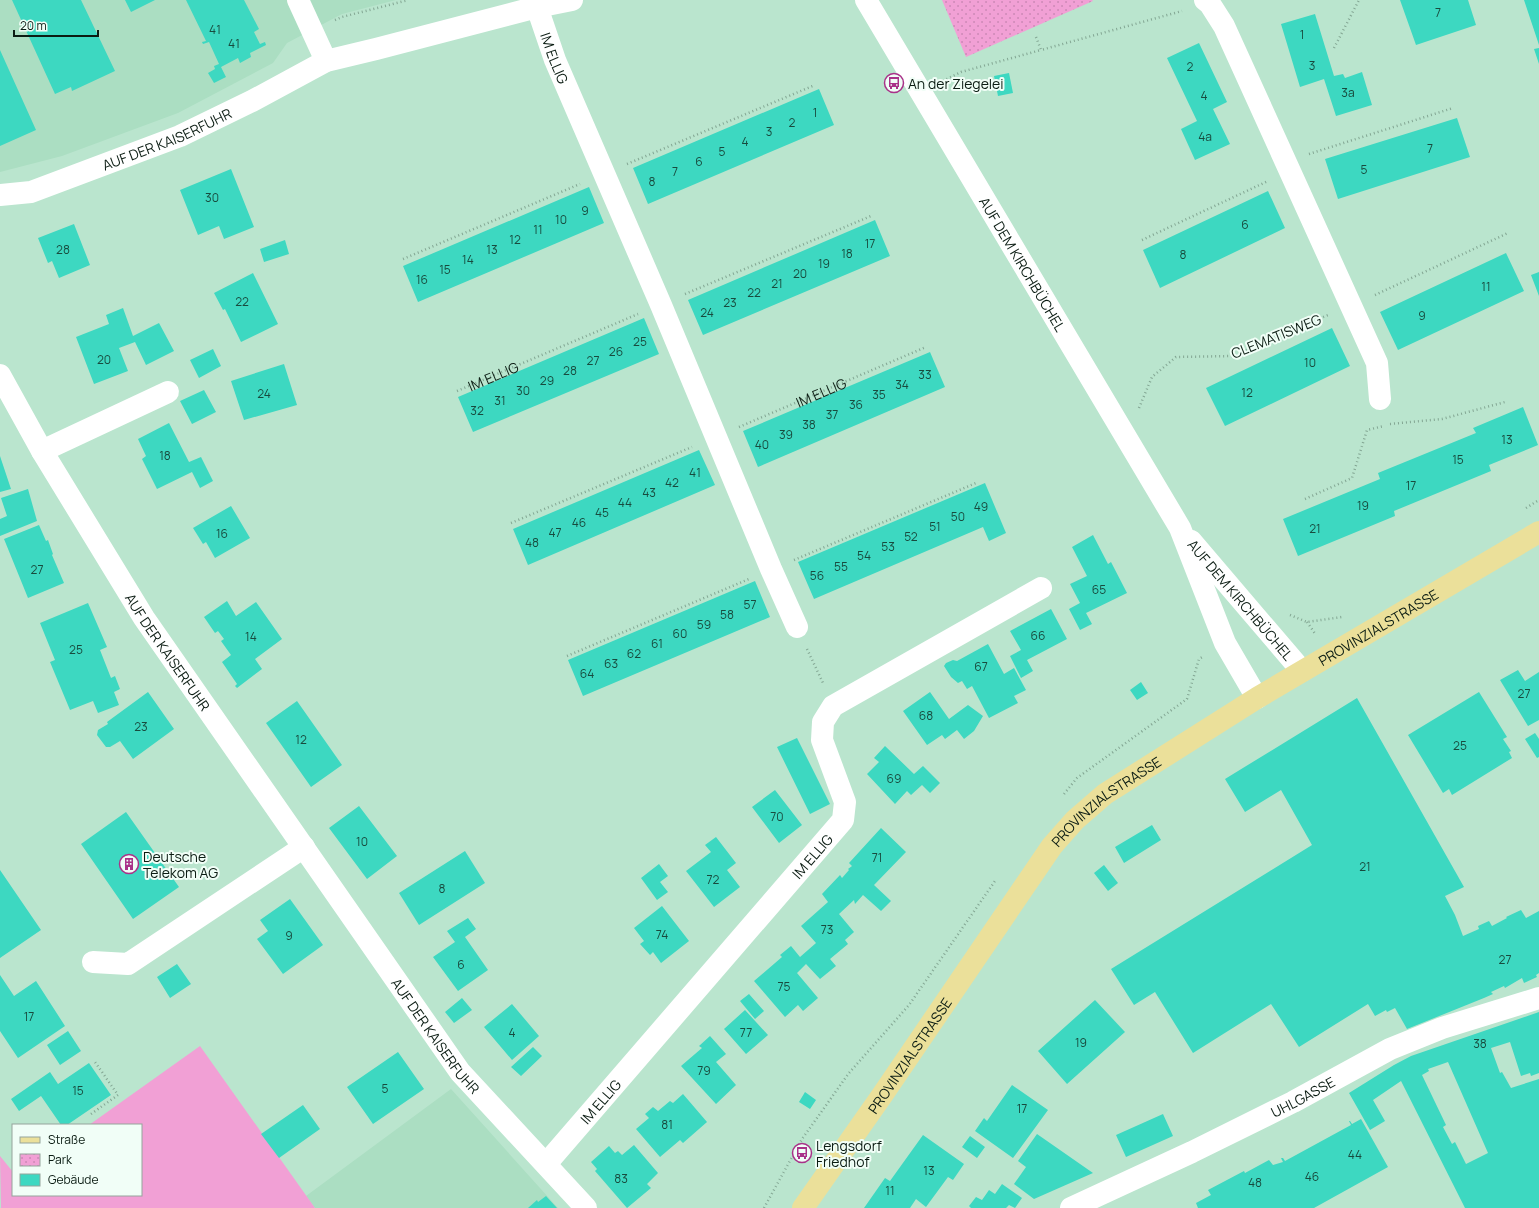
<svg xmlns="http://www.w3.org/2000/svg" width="1539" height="1208" font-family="Manrope,sans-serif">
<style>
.built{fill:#abdec2}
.grass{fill:#f1a0d5}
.park{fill:url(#park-dots)}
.building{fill:#3dd8c1;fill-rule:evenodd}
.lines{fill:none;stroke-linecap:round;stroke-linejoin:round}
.path{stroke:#83a693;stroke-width:2.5;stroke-dasharray:1 3;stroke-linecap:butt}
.minor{stroke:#fff;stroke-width:22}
.major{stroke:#ebe09a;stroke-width:22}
.labels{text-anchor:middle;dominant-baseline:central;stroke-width:4;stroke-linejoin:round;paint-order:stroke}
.number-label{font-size:12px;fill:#184b3e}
.street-label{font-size:14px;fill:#0b1c13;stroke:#f1fef7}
.poi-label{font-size:14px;fill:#0b1c13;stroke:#f1fef7;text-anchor:start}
</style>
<defs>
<pattern id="park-dots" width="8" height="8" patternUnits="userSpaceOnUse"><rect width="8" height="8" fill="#f1a0d5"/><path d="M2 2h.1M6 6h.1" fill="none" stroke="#cd89b6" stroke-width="1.8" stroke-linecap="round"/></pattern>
</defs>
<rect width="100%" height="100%" fill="#bae5ce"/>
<!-- built -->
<path class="built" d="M0,0h396l-54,14 -55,29 -14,20 -95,50 -116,43 -62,16z
M451,1089l107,119h-243l-9,-12z"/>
<!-- grass -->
<path class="grass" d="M200,1046l115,162h-314l-1,-52 13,16v23h128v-70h-52z"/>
<!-- park -->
<path class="park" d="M942,0h150l1,1 -127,56z"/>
<!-- building -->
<path class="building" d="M12,0h69l34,71 -43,20 -1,-4 -16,7z
M125,0h30l-24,12z
M186,0h58l15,29 -5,3 6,12 5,-2 1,3 -16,8 1,4 -11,6 -2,-5 -17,9 5,10 -12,6 -6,-10 7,-4 -1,-3 5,-2 -10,-22 -6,2 -1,-2 4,-1z
M1400,0h68l8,25 -60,20z
M1524,0h15v45z
M1315,14l19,62 9,-2 2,4 17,-6 10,33 -36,11 -12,-37 -24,8 -19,-63z
M1199,43l28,59 -14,7 17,35 -35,16 -14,-31 16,-8 -30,-63z
M1539,48v16l-5,-15z
M0,50l36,80 -36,16z
M1009,73l4,20 -15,3 -4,-20z
M819,89l15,36 -186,79 -15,-36z
M1457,118l13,39 -132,42 -13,-40z
M231,169l23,58 -30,12 -5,-13 -21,9 -18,-45z
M589,187l15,36 -186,79 -15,-36z
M1268,191l17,37 -125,60 -17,-38z
M875,220l15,36 -187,79 -15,-35z
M74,224l16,41 -31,13 -7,-17 -4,2 -10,-25z
M285,240l4,14 -25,8 -4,-13z
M1506,253l18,38 -126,59 -18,-38z
M1539,272v24l-8,-21z
M253,273l25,51 -37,18 -16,-33 -2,1 -9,-17z
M123,308l10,28 26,-13 15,28 -28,14 -11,-23 -16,6 9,23 -34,13 -18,-47 33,-13 -3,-9z
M644,318l15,36 -186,78 -15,-35z
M1332,328l18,38 -125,60 -19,-38z
M213,349l8,17 -22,12 -9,-18z
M930,352l15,35 -187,80 -15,-36z
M284,364l13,41 -53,15 -13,-39z
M204,390l12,22 -24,12 -12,-23z
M1523,407l15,38 -49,20 2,6 -97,40 1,5 -97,40 -15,-37 97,-40 -2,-6 98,-40 -3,-5z
M169,423l20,39 12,-5 12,24 -13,7 -8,-16 -35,17 -15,-30 4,-3 -8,-17z
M699,450l16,35 -187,80 -15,-36z
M0,456l11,33 -11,3z
M985,483l21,50 -17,8 -6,-14 -169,72 -16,-37z
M28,489l9,32 -37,15v-17l7,-3 -6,-18z
M231,506l19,32 -35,20 -9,-16 -3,2 -10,-16z
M39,525l7,16 2,-1 5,14 -1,1 12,28 -36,15 -24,-59z
M1093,535l15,29 3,-2 16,31 -41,20 6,11 -12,6 -11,-21 11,-6 -10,-19 17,-8 -15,-29z
M755,581l15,36 -187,79 -15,-36z
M227,601l9,15 20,-14 26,37 -27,20 7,10 -25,19 -2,-2 2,-2 -15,-22 9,-7 -10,-14 3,-2 -6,-8 -3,2 -11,-16z
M88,603l19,44 -7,3 11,28 4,-2 5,13 -6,3 5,13 -21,8 -5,-12 -23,9 -20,-48 5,-2 -15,-37z
M1051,609l16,30 -40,21 6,11 -12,7 -11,-22 11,-6 -11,-19z
M988,644l16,30 10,-6 12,22 -12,6 4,7 -29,15 -17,-32 -5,3 -5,-8 -4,2 -7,-6 -7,-11 2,-3 7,-3 4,1z
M1518,670l7,11 14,-9v48l-11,6 -28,-46z
M1141,682l7,11 -11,7 -7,-10z
M148,692l26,37 -41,30 -13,-18 -10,6h-4l-9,-12 1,-5 10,-6 -1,-2z
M930,692l19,27 19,-14 15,11 -9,15 -10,8 -7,-9 -12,9 -3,-4 -15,10 -24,-34z
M1479,692l28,45 -4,2 8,12 -2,1 3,6 -60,37 -3,-6 -6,4 -35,-58z
M1357,698l107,189 -19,9 10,19 8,21 16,-7 -1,-3 11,-5 3,5 15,-8 -1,-1 15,-7 5,8 13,-7v62l-3,2 1,2 -13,6 -2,-5 -17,10 -1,-2 -13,6 2,2 -9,4 -77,31 -12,-21 -8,4 -1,-2 -11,6 -7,-12 -69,43 -28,-43 -78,49 -38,-61 -21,13 -23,-36 201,-124 -31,-55 -36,22 -20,-33z
M297,701l45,64 -31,22 -45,-64z
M1535,733l4,6v18l-2,1 -12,-19z
M797,738l33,66 -20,10 -33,-67z
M885,746l29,28 9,-8 17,17 -10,10 -8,-8 -11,10 -4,-4 -12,13 -28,-30 12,-12 -5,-4z
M775,790l27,35 -23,18 -27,-36z
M359,806l38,50 -30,23 -38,-51z
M126,812l53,75 -46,32 -52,-75z
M1152,825l9,15 -37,23 -9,-16z
M881,828l25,24 -32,33 17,16 -10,10 -18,-16 -8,9 -1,-4 -15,14 15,18 -9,8 3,4 -18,15 6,7 -16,13 -14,-15 -9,9 21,25 -15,13 -5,-6 -13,12 -31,-36 28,-24 -2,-2 11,-9 9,11 16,-14 -15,-17 27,-24 -6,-8 18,-19 2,3 7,-8 -1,-1 4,-3 -3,-3z
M716,837l20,26 -9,7 13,17 -26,20 -28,-36 25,-19 -6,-7z
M465,851l20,32 -66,42 -20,-32z
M659,864l9,12 -8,6 8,10 -11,8 -16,-22z
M1104,865l14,18 -10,8 -14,-18z
M0,870l41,60 -41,28z
M290,899l33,46 -40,29 -26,-35 11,-8 -8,-11z
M662,906l27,35 -28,22 -8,-11 -3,3 -10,-11 4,-3 -10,-13z
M468,918l8,11 -11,8 23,33 -30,21 -25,-34 22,-15 -8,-11z
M177,964l14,20 -21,14 -13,-21z
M0,975l14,21 22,-15 29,45 -47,32 -18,-27z
M749,994l15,17 -9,8 -15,-18z
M462,998l10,12 -18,13 -9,-11z
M1095,1000l30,32 -58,52 -29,-33z
M512,1004l27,32 -27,24 -28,-33z
M745,1010l23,25 -22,19 -22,-25z
M1539,1012v61l-8,3 -1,-3 -9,3 -11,-34 -19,6 9,25 2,-1 9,16 28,-9v129h-74l-64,-127 -28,19 12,21 -15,9 -21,-37 45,-28 17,-9zM1448,1062l40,91 -22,11 -11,-22 -3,2 -9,-17 3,-2 -24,-50 7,-4 -1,-2z
M68,1031l13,20 -21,14 -13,-20z
M710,1036l16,18 -10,8 20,23 -20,19 -35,-38 21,-18 -3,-2z
M533,1047l9,9 -21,20 -10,-9z
M398,1052l26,37 -51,35 -26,-37z
M89,1063l22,32 -44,30h-6l-20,-29 -22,15 -8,-12 39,-27 8,12z
M1012,1085l36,25 -35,48 -38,-27 9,-13 3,3z
M805,1092l11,8 -6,9 -11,-7z
M683,1094l24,28 -24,21 -3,-3 -20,17 -24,-28 13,-11 -4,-4 8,-7 5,4 12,-10 3,2z
M303,1105l17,24 -41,29 -18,-24z
M1163,1114l10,22 -47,21 -10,-22z
M1361,1119l27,48 -74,41h-116l-2,-5 15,-8 -3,-5 36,-19 1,2 24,-13 4,5 10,-3 -2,-4h2l2,3 66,-36 -2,-4h1l2,3z
M1037,1134l56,39 -59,26 -20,-15 12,-17 -8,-6z
M923,1135l41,29 -11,16 -5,-3 -22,30 -10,-8 -6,9h-46l21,-30 5,3z
M970,1136l15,11 -8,11 -15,-11z
M634,1145l24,28 -11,11 4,4 -24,20 -32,-37 2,-2 -6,-7 18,-16 6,7 3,-2 4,4z
M1002,1184l20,14 -7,10 -6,-3 -3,3h-35l-2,-2 7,-9 6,3 7,-10 6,4z
M546,1196l11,12h-29l9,-8 1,2z"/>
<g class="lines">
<!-- path -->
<g class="path">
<path d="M335,20l7,-3 66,-17"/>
<path d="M1036,37l5,13 141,-39"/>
<path d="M1334,48l25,-48"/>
<path d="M943,81l18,-9 80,-22"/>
<path d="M1309,154l144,-46"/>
<path d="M627,164l188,-79"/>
<path d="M1142,240l126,-59"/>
<path d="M403,259l177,-75"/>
<path d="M685,294l186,-78"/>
<path d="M1375,295l133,-62"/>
<path id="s1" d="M457,391l181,-77"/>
<path d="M1139,408l13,-31 24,-20 57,-1 95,-41"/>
<path d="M1390,424l52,-5 63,-17"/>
<path id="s2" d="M739,427l187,-80"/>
<path d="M1305,499l47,-21 15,-48 17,-4"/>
<path d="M1526,508l13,-8"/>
<path d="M511,523l181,-76"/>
<path d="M794,560l182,-77"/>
<path d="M1290,615l17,7 35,-5"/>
<path d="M1307,622l9,13"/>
<path d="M807,649l16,34"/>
<path d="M567,656l182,-77"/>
<path d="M1064,794l13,-16 110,-79 12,-40 5,-3"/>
<path d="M91,1114l27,-19 -23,-33"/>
<path d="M764,1208l38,-69 47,-66 60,-68 86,-124"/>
</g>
<!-- minor -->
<g class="minor">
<path d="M298,0l28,61"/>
<path id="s3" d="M866,0l314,528 45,115 32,55"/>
<path d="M1205,0l5,4 14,22 153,337 3,36"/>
<path id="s4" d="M537,7l18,53 106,245 110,264 26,58"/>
<path id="s5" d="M0,195l31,-3 149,-56 72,-35 74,-40 50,-12 161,-42 35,-7"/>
<path id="s6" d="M0,375l42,76 102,167 316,454 126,136"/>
<path d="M42,451l126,-59"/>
<path id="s7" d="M1191,541l111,130"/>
<path d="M93,962l35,2 176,-117"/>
<path id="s8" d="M546,1164l297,-344 2,-18 -23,-62 1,-18 10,-16 208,-118"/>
<path id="s9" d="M1071,1208l121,-56 101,-50 97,-53 52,-21 97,-30"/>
</g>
<!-- major -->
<path class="major" id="s10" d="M803,1208l80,-114 169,-248 23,-26 30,-26 152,-96 282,-166"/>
</g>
<!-- icons -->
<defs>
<symbol id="bus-ring" viewBox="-11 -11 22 22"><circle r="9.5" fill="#f1fef7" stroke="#a93289" stroke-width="1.5"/><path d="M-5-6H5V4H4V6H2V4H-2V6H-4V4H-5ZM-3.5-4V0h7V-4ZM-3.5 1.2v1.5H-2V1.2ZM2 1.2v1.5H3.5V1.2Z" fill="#a93289"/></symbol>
<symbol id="building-ring" viewBox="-11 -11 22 22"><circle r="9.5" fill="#f1fef7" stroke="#a93289" stroke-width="1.5"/><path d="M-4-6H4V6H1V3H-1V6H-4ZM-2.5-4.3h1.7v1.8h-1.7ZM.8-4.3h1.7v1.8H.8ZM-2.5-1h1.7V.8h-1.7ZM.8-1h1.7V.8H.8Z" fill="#a93289"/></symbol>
</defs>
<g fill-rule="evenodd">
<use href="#bus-ring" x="883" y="72" width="22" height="22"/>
<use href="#building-ring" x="118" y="853" width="22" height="22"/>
<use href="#bus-ring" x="791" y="1142" width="22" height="22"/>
</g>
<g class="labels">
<!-- number labels -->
<g class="number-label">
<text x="1438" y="12">7</text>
<text x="215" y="29">41</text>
<text x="1302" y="34">1</text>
<text x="234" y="43">41</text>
<text x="1312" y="65">3</text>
<text x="1190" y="66">2</text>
<text x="1348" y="92">3a</text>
<text x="1204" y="95">4</text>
<text x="815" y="112">1</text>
<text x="792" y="122">2</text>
<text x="769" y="131">3</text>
<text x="1205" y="136">4a</text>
<text x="745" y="141">4</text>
<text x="1430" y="148">7</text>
<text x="722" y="151">5</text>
<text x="699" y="161">6</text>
<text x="1364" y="169">5</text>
<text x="675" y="171">7</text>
<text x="652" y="181">8</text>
<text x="212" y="197">30</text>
<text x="585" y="210">9</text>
<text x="561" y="219">10</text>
<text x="1245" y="224">6</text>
<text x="538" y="229">11</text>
<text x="515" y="239">12</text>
<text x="870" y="243">17</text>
<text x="63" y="249">28</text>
<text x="492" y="249">13</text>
<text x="847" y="253">18</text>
<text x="1183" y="254">8</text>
<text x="468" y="259">14</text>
<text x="824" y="263">19</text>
<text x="445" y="269">15</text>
<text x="800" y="273">20</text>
<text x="422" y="279">16</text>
<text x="777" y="283">21</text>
<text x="1486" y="286">11</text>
<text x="754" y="292">22</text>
<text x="242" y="301">22</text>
<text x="730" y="302">23</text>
<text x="707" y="312">24</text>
<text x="1422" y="315">9</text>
<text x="640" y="341">25</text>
<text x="616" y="351">26</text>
<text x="104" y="359">20</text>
<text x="593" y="360">27</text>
<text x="1310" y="362">10</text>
<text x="570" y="370">28</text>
<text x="925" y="374">33</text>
<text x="547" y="380">29</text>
<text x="902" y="384">34</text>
<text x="523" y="390">30</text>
<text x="1247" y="392">12</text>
<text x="264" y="393">24</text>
<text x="879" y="394">35</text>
<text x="500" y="400">31</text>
<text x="856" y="404">36</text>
<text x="477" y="410">32</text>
<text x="832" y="414">37</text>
<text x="809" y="424">38</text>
<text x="786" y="434">39</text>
<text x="1507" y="439">13</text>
<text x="762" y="444">40</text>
<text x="165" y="455">18</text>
<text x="1458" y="459">15</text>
<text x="695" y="472">41</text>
<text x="672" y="482">42</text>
<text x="1411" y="485">17</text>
<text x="649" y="492">43</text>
<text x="625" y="502">44</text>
<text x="1363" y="505">19</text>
<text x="981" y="506">49</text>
<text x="602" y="512">45</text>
<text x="958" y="516">50</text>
<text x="579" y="522">46</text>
<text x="935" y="526">51</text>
<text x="1315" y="528">21</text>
<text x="555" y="532">47</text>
<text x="222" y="533">16</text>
<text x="911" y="536">52</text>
<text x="532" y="542">48</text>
<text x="888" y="546">53</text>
<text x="864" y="555">54</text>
<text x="841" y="566">55</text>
<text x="37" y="569">27</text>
<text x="817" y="575">56</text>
<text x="1099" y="589">65</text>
<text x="750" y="604">57</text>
<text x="727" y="614">58</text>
<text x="704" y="624">59</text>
<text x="680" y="633">60</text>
<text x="1038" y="635">66</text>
<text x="251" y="636">14</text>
<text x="657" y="643">61</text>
<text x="76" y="649">25</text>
<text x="634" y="653">62</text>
<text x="611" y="663">63</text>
<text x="981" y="666">67</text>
<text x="587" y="673">64</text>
<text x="1524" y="693">27</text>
<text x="926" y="715">68</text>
<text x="141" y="726">23</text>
<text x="301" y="739">12</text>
<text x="1460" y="745">25</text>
<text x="894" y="778">69</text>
<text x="777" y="816">70</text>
<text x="362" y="841">10</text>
<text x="877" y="857">71</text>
<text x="1365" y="866">21</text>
<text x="713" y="879">72</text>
<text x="442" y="888">8</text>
<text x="827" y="929">73</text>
<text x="662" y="934">74</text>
<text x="289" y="935">9</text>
<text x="1505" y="959">27</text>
<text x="461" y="964">6</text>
<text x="784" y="986">75</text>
<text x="29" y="1016">17</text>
<text x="512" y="1032">4</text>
<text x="746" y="1032">77</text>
<text x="1081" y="1042">19</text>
<text x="1480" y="1043">38</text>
<text x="704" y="1070">79</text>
<text x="385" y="1088">5</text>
<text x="78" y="1090">15</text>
<text x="1022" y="1108">17</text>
<text x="667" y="1124">81</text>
<text x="1355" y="1154">44</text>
<text x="929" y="1170">13</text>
<text x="1312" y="1176">46</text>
<text x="621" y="1178">83</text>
<text x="1255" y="1182">48</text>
<text x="890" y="1190">11</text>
</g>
<!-- street labels -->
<g class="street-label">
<text stroke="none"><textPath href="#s4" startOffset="54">IM ELLIG</textPath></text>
<text stroke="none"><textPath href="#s5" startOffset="177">AUF DER KAISERFUHR</textPath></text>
<text stroke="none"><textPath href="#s3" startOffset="307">AUF DEM KIRCHBÜCHEL</textPath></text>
<text transform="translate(1276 336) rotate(-22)">CLEMATISWEG</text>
<text stroke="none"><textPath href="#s1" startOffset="39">IM ELLIG</textPath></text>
<text stroke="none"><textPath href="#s2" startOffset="89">IM ELLIG</textPath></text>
<text stroke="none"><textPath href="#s7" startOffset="77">AUF DEM KIRCHBÜCHEL</textPath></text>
<text stroke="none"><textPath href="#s10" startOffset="834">PROVINZIALSTRASSE</textPath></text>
<text stroke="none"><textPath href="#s6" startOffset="324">AUF DER KAISERFUHR</textPath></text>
<text stroke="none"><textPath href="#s10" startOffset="510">PROVINZIALSTRASSE</textPath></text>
<text stroke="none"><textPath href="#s8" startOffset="407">IM ELLIG</textPath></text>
<text stroke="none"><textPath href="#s6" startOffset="792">AUF DER KAISERFUHR</textPath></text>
<text stroke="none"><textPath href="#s10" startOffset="186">PROVINZIALSTRASSE</textPath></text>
<text stroke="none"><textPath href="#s9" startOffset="257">UHLGASSE</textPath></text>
<text stroke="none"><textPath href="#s8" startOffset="83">IM ELLIG</textPath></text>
</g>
<!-- poi labels -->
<g class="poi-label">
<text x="908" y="83">An der Ziegelei</text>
<text x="143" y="856">Deutsche<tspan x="143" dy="16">Telekom AG</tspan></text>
<text x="816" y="1145">Lengsdorf<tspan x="816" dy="16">Friedhof</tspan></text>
</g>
</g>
<!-- legend -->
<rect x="12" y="1124" width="130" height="72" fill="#f1fef7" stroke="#95a49c"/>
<rect x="20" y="1137" width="20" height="6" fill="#ebe09a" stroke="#95a49c"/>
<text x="48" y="1144" font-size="12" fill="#0b1c13">Straße</text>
<rect x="20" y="1154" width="20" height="12" fill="url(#park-dots)" stroke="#95a49c"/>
<text x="48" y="1164" font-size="12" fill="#0b1c13">Park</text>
<rect x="20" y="1174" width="20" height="12" fill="#3dd8c1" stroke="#95a49c"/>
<text x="48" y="1184" font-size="12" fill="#0b1c13">Gebäude</text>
<!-- scale -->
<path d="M14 30v6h84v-6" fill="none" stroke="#0b1c13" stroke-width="2"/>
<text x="20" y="30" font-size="12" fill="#0b1c13" stroke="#f1fef7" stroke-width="3" paint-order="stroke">20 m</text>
</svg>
